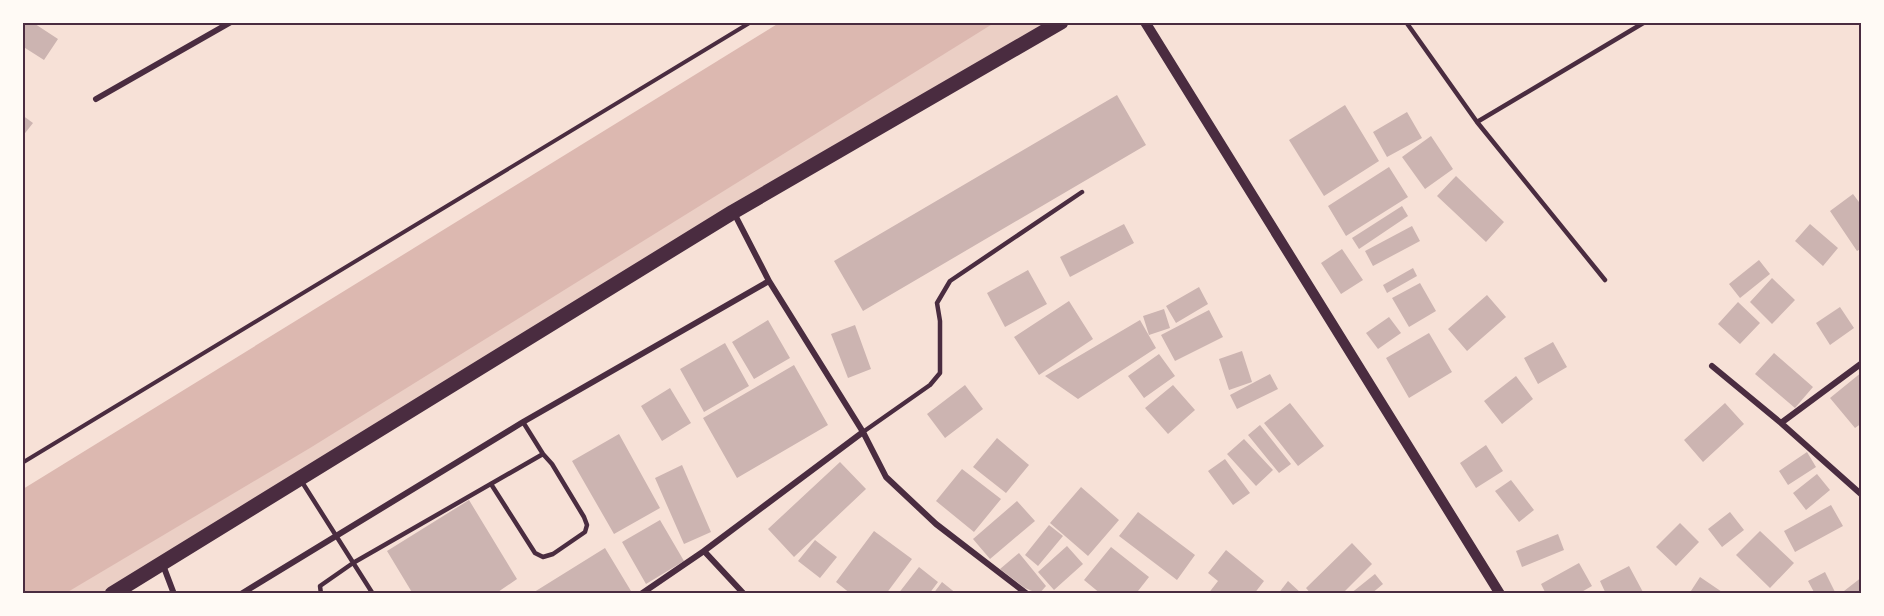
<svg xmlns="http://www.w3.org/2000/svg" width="1884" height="616" font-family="'Public Sans',sans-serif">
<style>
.green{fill:#ebcfc5}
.water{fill:#dcb8b0}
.building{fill:#ccb4b1}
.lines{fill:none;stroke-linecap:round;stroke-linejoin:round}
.path{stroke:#4a2c40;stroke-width:4}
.service{stroke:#4a2c40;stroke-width:4.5}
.minor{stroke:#4a2c40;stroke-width:6}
.tertiary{stroke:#4a2c40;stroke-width:10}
.primary{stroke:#4a2c40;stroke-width:15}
.neatline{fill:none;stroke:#4a2c40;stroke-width:2}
</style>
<rect width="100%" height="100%" fill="#f7e1d7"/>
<!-- green -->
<path class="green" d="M993,23h68l-949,570 -55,1z"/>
<!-- water -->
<path class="water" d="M779,23h215l-684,425 -244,145h-43v-104z"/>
<!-- building -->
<path class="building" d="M22,22h10l26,17 -14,21 -22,-14z
M1117,95l29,50 -283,166 -29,-50z
M1345,105l34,56 -55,35 -35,-56z
M1407,112l15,26 -35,19 -14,-25z
M22,115l11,8 -11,14z
M1431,136l22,33 -28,20 -23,-32z
M1389,167l19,30 -62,39 -18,-30z
M1456,176l48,46 -18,20 -49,-46z
M1853,194l9,12v42l-5,3 -27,-40z
M1402,206l6,10 -49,33 -7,-11z
M1124,224l10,19 -64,34 -10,-20z
M1810,224l28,24 -15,18 -28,-25z
M1412,226l8,15 -47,25 -8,-15z
M1342,249l21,31 -22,14 -20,-31z
M1759,260l11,14 -30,24 -11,-14z
M1413,268l4,8 -30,17 -4,-8z
M1028,270l19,34 -42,23 -18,-34z
M1772,278l23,22 -23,24 -22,-22z
M1420,283l16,28 -27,16 -17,-29z
M1199,287l9,17 -32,19 -10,-17z
M1487,295l19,22 -39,34 -19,-22z
M1069,301l24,38 -54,36 -25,-38z
M1738,302l22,21 -20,21 -22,-20z
M1840,307l14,21 -24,17 -14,-22z
M1164,309l6,19 -21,7 -6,-19z
M1209,310l14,27 -48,24 -14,-26z
M1389,317l12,16 -23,16 -12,-16z
M768,320l22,38 -36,21 -22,-37z
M1140,320l16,28 -78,51 -33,-23z
M855,325l16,44 -23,9 -17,-44z
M1429,333l23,39 -43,26 -23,-40z
M1553,342l14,25 -29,17 -14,-26z
M725,343l24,43 -45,26 -24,-43z
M1242,351l10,31 -23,8 -10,-31z
M1774,353l39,34 -18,21 -40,-34z
M1159,354l16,22 -31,22 -16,-22z
M794,365l34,60 -91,53 -34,-60z
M1862,372v51l-7,5 -25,-30z
M1270,374l8,15 -41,20 -7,-14z
M1516,376l17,23 -31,25 -18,-23z
M965,385l18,24 -38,29 -18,-24z
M1173,385l22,25 -27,24 -23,-26z
M670,388l21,35 -29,18 -21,-35z
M1290,403l34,43 -26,20 -34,-43z
M1725,403l19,21 -41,38 -19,-22z
M1260,425l31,39 -12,9 -31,-38z
M619,434l41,74 -46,26 -42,-73z
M997,438l32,27 -23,28 -33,-26z
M1244,439l29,31 -17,16 -29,-32z
M1486,445l17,26 -27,17 -16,-25z
M1807,452l9,15 -28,18 -9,-14z
M1225,459l25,34 -17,12 -25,-34z
M840,462l26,27 -72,68 -26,-28z
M682,465l29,67 -27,12 -29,-66z
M962,469l39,30 -27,33 -38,-31z
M1817,474l13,16 -24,20 -13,-17z
M1511,480l23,30 -15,12 -24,-31z
M1081,487l38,33 -31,36 -38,-33z
M469,500l48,79 -22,15h-82l-26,-43z
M1017,501l18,20 -45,38 -17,-20z
M1831,505l12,21 -48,26 -11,-21z
M1138,512l57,43 -18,25 -58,-44z
M1730,512l14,18 -22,17 -14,-18z
M660,520l24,41 -38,23 -24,-42z
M1680,523l19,19 -23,24 -20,-19z
M1049,525l14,11 -25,30 -13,-11z
M874,531l38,28 -26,35h-35l-15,-12z
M1760,531l34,32 -24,25 -34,-33z
M1558,534l6,16 -42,17 -6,-16z
M815,540l22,17 -17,21 -22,-17z
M1352,543l20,21 -30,30h-31l-5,-6z
M1067,546l16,18 -29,26 -16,-18z
M1111,547l38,30 -11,14 -37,3 -17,-14z
M605,548l26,43 -5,3h-95z
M1226,550l38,31 -10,13h-46l10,-13 -10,-8z
M1019,553l27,33 -7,8 -14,-6 -25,-19z
M1579,563l13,23 -14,8h-32l-5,-10z
M1629,566l15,28h-38l-6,-13z
M919,567l19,15 -9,12h-31z
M1825,572l11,22h-21l-7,-13z
M1375,574l8,10 -12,10h-21z
M1700,577l25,17h-36z
M1862,577v17h-16l-2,-3z
M1288,581l14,13h-24z
M942,582l15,12h-24z"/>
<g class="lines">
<!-- path -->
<path class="path" d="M22,463l729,-441"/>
<!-- service -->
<path class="service" d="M1406,22l71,100 128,158
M1477,122l168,-100
M523,422l20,32
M863,432l67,-47 10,-12v-52l-3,-18 13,-22 132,-89
M302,482l71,112
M321,594l-1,-8 33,-23 190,-109 9,10 32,53 3,8 -2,7 -32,22 -10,3 -8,-4 -44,-69"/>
<!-- minor -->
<path class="minor" d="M96,99l135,-77
M734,213l35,68 94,151 23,45 50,47 91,70
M1712,366l69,57 81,72
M1781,423l81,-60
M163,565l11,29
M241,594l282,-172 246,-141
M641,594l63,-43
M744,594l-40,-43 159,-119"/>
<!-- tertiary -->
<path class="tertiary" d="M1145,22l355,572"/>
<!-- primary -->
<path class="primary" d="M112,594l621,-382 328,-190"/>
</g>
<!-- border -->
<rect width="1884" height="616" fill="none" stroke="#fffaf5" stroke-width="48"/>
<rect x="24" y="24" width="1836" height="568" class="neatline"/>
</svg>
